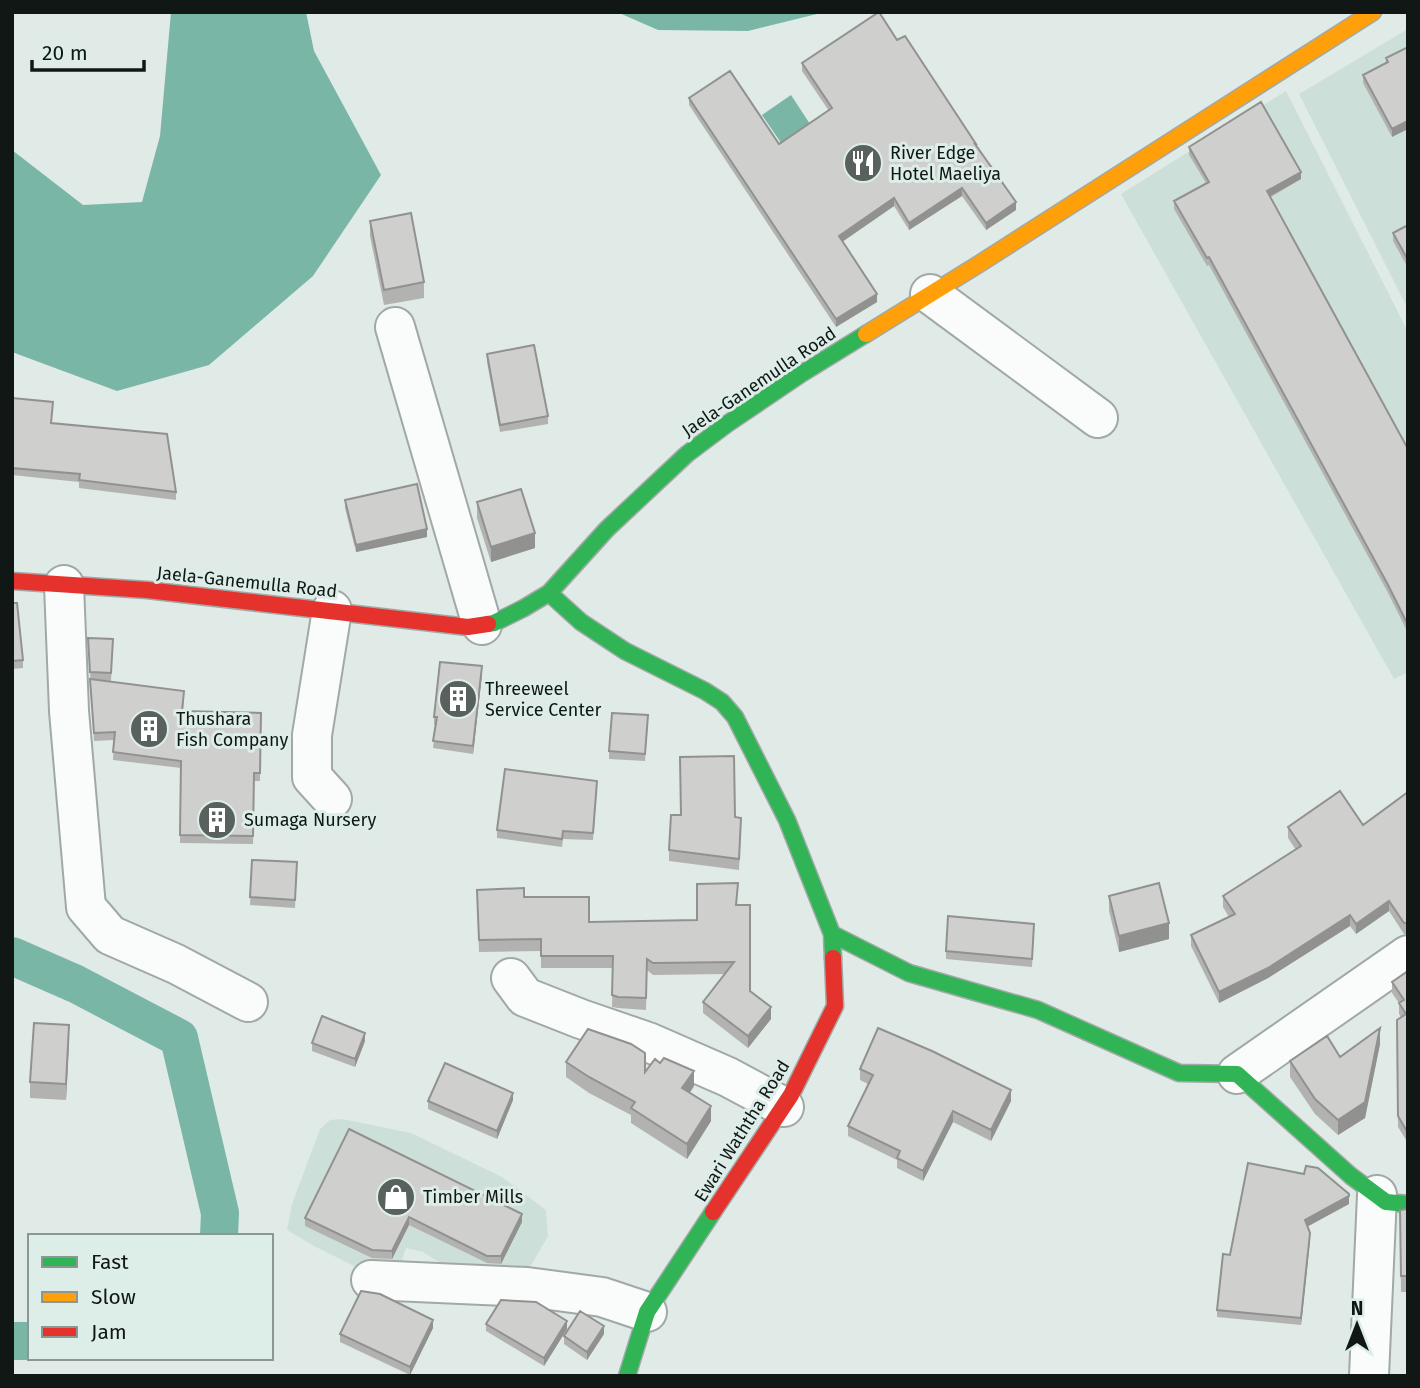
<svg xmlns="http://www.w3.org/2000/svg" width="1420" height="1388" font-family="'Fira Sans',sans-serif">
<style>
.built{fill:#cddfd9}
.water{fill:#7ab6a6}
.lines{fill:none;stroke-linecap:round;stroke-linejoin:round}
.canal{stroke:#7ab6a6;stroke-width:38}
.street-casing{stroke:#a1a9a6;stroke-width:42}
.fast-casing{stroke:#a1a9a6;stroke-width:19}
.slow-casing{stroke:#a1a9a6;stroke-width:19}
.jam-casing{stroke:#a1a9a6;stroke-width:19}
.street{stroke:#fafcfb;stroke-width:38}
.fast{stroke:#30b455;stroke-width:16}
.slow{stroke:#ff9f0a;stroke-width:16}
.jam{stroke:#e5322d;stroke-width:16}
.wall{fill:#b2b3b1}
.shaded-wall{fill:#919290}
.building{fill:#cfd0ce;stroke:#919290;stroke-width:2}
.labels{text-anchor:middle;dominant-baseline:central;stroke-width:6;stroke-linejoin:round;paint-order:stroke}
.poi-label{font-size:18px;fill:#111715;stroke:#ddede8;text-anchor:start}
.street-label{font-size:18px;fill:#111715;stroke:#ddede8}
</style>
<rect width="100%" height="100%" fill="#e0eae7"/>
<!-- built -->
<path class="built" d="M1408,29v280l-109,-215z
M1286,91l122,241v340l-14,7 -273,-485z
M342,1119l69,14 91,44 44,33 2,26 -26,45 -69,-10 -30,-19 -17,-4 -10,28 -32,-5 -50,-25 -27,-16 5,-26 28,-75 10,-9z"/>
<!-- water -->
<path class="water" d="M171,12h135l8,39 67,124 -68,101 -104,89 -92,26 -105,-39v-202l71,55 59,-3 18,-66z
M617,12h208l-77,19 -90,-1z
M791,95l38,58 -28,19 -39,-57z"/>
<g class="lines">
<!-- canal -->
<path class="canal" d="M12,956l64,28 103,54 41,175 -1,23
M12,1341h18"/>
<defs>
<path id="street" d="M930,294l168,124
M395,327l87,298
M64,585l5,126 17,196 24,28 66,29 72,38
M332,610l-20,125v42l20,22
M511,978l14,19 56,22 67,23 80,35 56,30
M1237,1074l171,-119
M371,1280l156,7 75,10 45,15
M1369,1376l8,-181"/>
<path id="fast" d="M549,593l32,29 44,29 80,40 17,11 13,15 52,103 45,114 1,24
M488,624l6,-1 30,-15 25,-15 58,-64 80,-75 40,-30 74,-50 65,-40
M832,934l77,39 129,37 141,63 58,1 114,102 35,26 22,2
M627,1376l20,-64 66,-100"/>
<path id="slow" d="M866,334l113,-70 394,-252"/>
<path id="jam" d="M12,581l135,9 321,37 20,-3
M713,1212l78,-117 44,-89 -2,-48"/>
</defs>
<!-- street casing -->
<use href="#street" class="street-casing"/>
<!-- fast casing -->
<use href="#fast" class="fast-casing"/>
<!-- slow casing -->
<use href="#slow" class="slow-casing"/>
<!-- jam casing -->
<use href="#jam" class="jam-casing"/>
<!-- street -->
<use href="#street" class="street"/>
<!-- fast -->
<use href="#fast" class="fast"/>
<!-- slow -->
<use href="#slow" class="slow"/>
<!-- jam -->
<use href="#jam" class="jam"/>
</g>
<!-- wall -->
<path class="wall" d="M897,40l79,106 40,64 -30,20 -24,-34 -53,34 -15,-24 -52,36 35,60 -41,25 -147,-222v-7l90,46 50,-33 -27,-40v-8z
M1408,47l-16,90 -29,-54v-8l23,-12v-5z
M1189,147l112,32 -30,18 137,252v184l-21,-42 -178,-326 -2,1 -33,-57v-8l32,-18 -17,-28z
M370,221l54,61v16l-40,7 -14,-69z
M1408,225v43l-15,-27v-8z
M487,354l61,62v8l-48,8 -13,-70z
M12,398l41,11 -2,14 125,69v8l-97,-12v-6l-67,-7z
M345,500l82,37 -71,15 -11,-44z
M477,502l58,46 -44,14 -14,-44z
M12,603l11,57v8l-11,1z
M88,638l25,1 -2,42 -10,-1 83,19 -1,12 78,2 -1,68h-6l-1,63 -73,-1 1,-75 -68,-8 1,-20 -20,1z
M482,674l-9,80 -40,-6 3,-23h-2v-8z
M648,723l-3,38 -36,-2v-8z
M597,789l-4,51 -30,-1 -1,8 -65,-9v-8z
M1408,792v142h-4l-15,-23 -33,23 -6,-8 -82,52 -49,25 -28,-57v-11l38,-18 -6,-10v-11l73,-46 -8,-12v-11l75,-2z
M735,817l6,12 -2,41 -70,-9v-11z
M252,860l45,2 -2,46 -45,-3z
M477,890l47,7 65,25 108,-2 40,-15 13,86 21,28 -23,29 -45,-35v-11l22,-28 -72,1 -6,-5 -1,40 -28,-2 -6,-1 1,-39h-72v-17l-62,1z
M1109,896l60,43 -50,13 -10,-41z
M1034,932l-2,35 -86,-8v-8z
M1408,971v172l-10,-16 -1,-107 4,-3 -2,-3v-11l-7,-10v-11z
M69,1041l-3,59 -36,-2v-16z
M365,1041l-10,26 -43,-16v-8z
M1380,1044l-15,74 -27,17 -23,-21 -25,-37v-16l50,-4z
M566,1062l79,9 49,15 -4,7 21,28 -24,38 -56,-36v-8l-42,-22 -23,-16z
M860,1069l151,32 -20,40 -38,-19 -30,59 -26,-13v-8l-49,-24v-10l20,-42 -8,-4z
M513,1100l-16,39 -69,-30v-8z
M349,1129l173,93 -21,42 -14,-1 -78,-38 -17,34 -20,-1 -67,-32v-8z
M1304,1174l45,20v10l-42,22 3,14 -9,85 -84,-8v-7l13,-55z
M1408,1209v83h-7l-1,-82z
M486,1324l81,5 -23,37 -58,-35z
M433,1328l-23,47 -70,-33v-8z
M604,1334l-17,26 -23,-16v-8z"/>
<!-- shaded-wall -->
<path class="shaded-wall" d="M1408,121v8l-16,8v-8z
M1301,172v7l-34,19v-7z
M962,188v8l-53,34v-7z
M894,198v8l-55,38v-8z
M1016,202v8l-30,20v-7z
M877,294v8l-41,25v-8z
M427,529v8l-71,15v-7z
M535,533v15l-44,14v-15z
M482,666v8l-9,80v-8z
M1389,901v10l-33,23v-10z
M1350,915v11l-82,52 -49,25v-11z
M1169,923v16l-50,13v-16z
M771,1007v12l-23,29v-12z
M69,1025v16l-3,59v-16z
M1380,1028v16l-15,74 -27,17v-15z
M365,1033v8l-10,26v-8z
M694,1071v15l-12,17v-15z
M1011,1090v11l-20,40v-11z
M513,1093v7l-16,39v-8z
M711,1106v15l-24,38v-15z
M953,1111v11l-30,59v-10z
M1349,1196v8l-44,24v-8z
M522,1214v8l-21,42v-8z
M409,1217v8l-17,34v-8z
M1310,1233v7l-9,85v-7z
M433,1320v8l-23,47v-8z
M567,1321v8l-23,37v-8z
M604,1326v8l-17,26v-8z"/>
<!-- building -->
<path class="building" d="M879,12l18,28 8,-4 71,108h-1l41,58 -30,21 -24,-35 -53,35 -15,-25 -55,38 38,58 -41,25 -147,-221 41,-27 49,73 53,-36 -30,-45z
M1408,47v74l-16,8 -29,-54 25,-13 -2,-4z
M1261,102l40,70 -34,19 141,258v176l-21,-42 -178,-326 -2,1 -33,-57 35,-19 -20,-35z
M411,213l13,69 -40,8 -14,-69z
M1408,225v35l-15,-27z
M534,345l14,71 -48,9 -13,-71z
M12,398l41,4 -2,21 116,11 9,58 -97,-12 1,-6 -68,-6z
M417,484l10,45 -71,16 -11,-45z
M521,489l14,44 -44,14 -14,-45z
M12,603h5l6,57 -11,1z
M88,638l25,1 -2,34 -21,-1z
M440,662l42,4 -9,80 -40,-5 4,-24h-3z
M90,679l94,12 -2,20 79,2 -1,60h-6l-1,63 -73,-1 1,-74 -68,-9 2,-20 -21,1z
M612,713l36,2 -3,39 -36,-3z
M734,756l1,61 6,1 -2,41 -70,-9 2,-35h10l-1,-58z
M505,769l92,12 -4,52 -30,-2 -1,8 -65,-9z
M1340,791l23,34 45,-33v131h-4l-15,-22 -33,23 -6,-9 -82,53 -49,24 -28,-57 44,-21 -12,-18 78,-50 -13,-19z
M252,860l45,2 -2,38 -45,-3z
M738,883l-2,22h14v86l21,16 -23,29 -45,-34 31,-40 -81,1 -6,-4 -1,39 -28,-1 -6,-2 1,-39h-72v-17l-62,1 -2,-50 47,-2v9h65v25l108,-2v-36z
M1159,883l10,40 -50,13 -10,-40z
M948,916l86,8 -2,35 -86,-8z
M1408,971v162l-10,-17 -1,-96 9,-6 -7,-11 5,-3 -12,-18z
M322,1016l43,17 -10,26 -43,-16z
M34,1023l35,2 -3,59 -36,-2z
M878,1028l54,23 79,39 -20,40 -38,-19 -30,60 -26,-13 3,-7 -52,-25 25,-51 -13,-6z
M1380,1028l-15,74 -27,18 -23,-21 -25,-38 37,-25 13,21z
M588,1029l43,15 14,9v19l10,-13 5,4 4,-5 30,13 -12,17 29,18 -24,38 -56,-36 4,-6 -46,-25 -23,-15z
M445,1063l68,30 -16,38 -69,-30z
M349,1129l173,85 -21,42h-14l-78,-39 -17,34 -20,-1 -67,-32z
M1248,1163l56,11 2,-8 12,2 31,26v2l-44,24 5,13 -9,85 -84,-8 6,-56 7,1z
M1408,1209v67h-7l-1,-66z
M361,1291l19,3 53,26 -23,47 -70,-33z
M501,1300l35,2 31,19 -23,37 -58,-34z
M580,1311l24,15 -17,26 -23,-16z"/>
<!-- icons -->
<defs>
<symbol id="restaurant-disc" viewBox="-11 -11 22 22"><circle r="9.5" fill="#59615e" stroke="#ddede8"/><path d="M-5-6h1v4h1v-4h1v4h1v-4h1v5L-1.5 .5V6h-2V.5L-5-1ZM5-6V6H3V1.5H1.5Q1.5-4 5-6Z" fill="#fff"/></symbol>
<symbol id="building-disc" viewBox="-11 -11 22 22"><circle r="9.5" fill="#59615e" stroke="#ddede8"/><path d="M-4-6H4V6H1V3H-1V6H-4ZM-2.5-4.3h1.7v1.8h-1.7ZM.8-4.3h1.7v1.8H.8ZM-2.5-1h1.7V.8h-1.7ZM.8-1h1.7V.8H.8Z" fill="#fff"/></symbol>
<symbol id="shop-disc" viewBox="-11 -11 22 22"><circle r="9.5" fill="#59615e" stroke="#ddede8"/><path d="M-5-2.5h2.3a2.7 3.5 0 0 1 5.4 0H5L5.5 6h-11ZM-1.5-2.5h3a1.5 2.3 0 0 0-3 0Z" fill="#fff"/></symbol>
</defs>
<g fill-rule="evenodd">
<use href="#restaurant-disc" x="841" y="141" width="44" height="44"/>
<use href="#building-disc" x="436" y="677" width="44" height="44"/>
<use href="#building-disc" x="127" y="707" width="44" height="44"/>
<use href="#building-disc" x="195" y="798" width="44" height="44"/>
<use href="#shop-disc" x="374" y="1175" width="44" height="44"/>
</g>
<g class="labels">
<!-- poi labels -->
<g class="poi-label">
<text x="890" y="153">River Edge<tspan x="890" dy="21">Hotel Maeliya</tspan></text>
<text x="485" y="689">Threeweel<tspan x="485" dy="21">Service Center</tspan></text>
<text x="176" y="719">Thushara<tspan x="176" dy="21">Fish Company</tspan></text>
<text x="244" y="820">Sumaga Nursery</text>
<text x="423" y="1197">Timber Mills</text>
</g>
<!-- street labels -->
<g class="street-label">
<text transform="translate(759 382) rotate(-34)">Jaela-Ganemulla Road</text>
<text transform="translate(247 582) rotate(6)">Jaela-Ganemulla Road</text>
<text transform="translate(742 1131) rotate(-58)">Ewari Waththa Road</text>
</g>
</g>
<!-- border -->
<rect width="1420" height="1388" fill="none" stroke="#111715" stroke-width="28"/>
<!-- legend -->
<rect x="28" y="1234" width="245" height="126" fill="#ddede8" stroke="#8b9794" stroke-width="2"/>
<rect x="42" y="1257" width="35" height="10" fill="#30b455" stroke="#8b9794" stroke-width="2"/>
<text x="91" y="1269" font-size="21" fill="#111715">Fast</text>
<rect x="42" y="1292" width="35" height="10" fill="#ff9f0a" stroke="#8b9794" stroke-width="2"/>
<text x="91" y="1304" font-size="21" fill="#111715">Slow</text>
<rect x="42" y="1327" width="35" height="10" fill="#e5322d" stroke="#8b9794" stroke-width="2"/>
<text x="91" y="1339" font-size="21" fill="#111715">Jam</text>
<!-- north arrow -->
<g transform="translate(1357 1325)" stroke="#ddede8" stroke-width="5" paint-order="stroke">
<path d="M0-5L12 26L0 18L-12 26Z" fill="#111715"/>
<text y="-10" font-size="19" font-weight="bold" text-anchor="middle" fill="#111715">N</text>
</g>
<!-- scale -->
<path d="M32 60v10h112v-10" fill="none" stroke="#111715" stroke-width="3.5"/>
<text x="42" y="60" font-size="21" fill="#111715" stroke="#ddede8" stroke-width="5" paint-order="stroke">20 m</text>
</svg>
